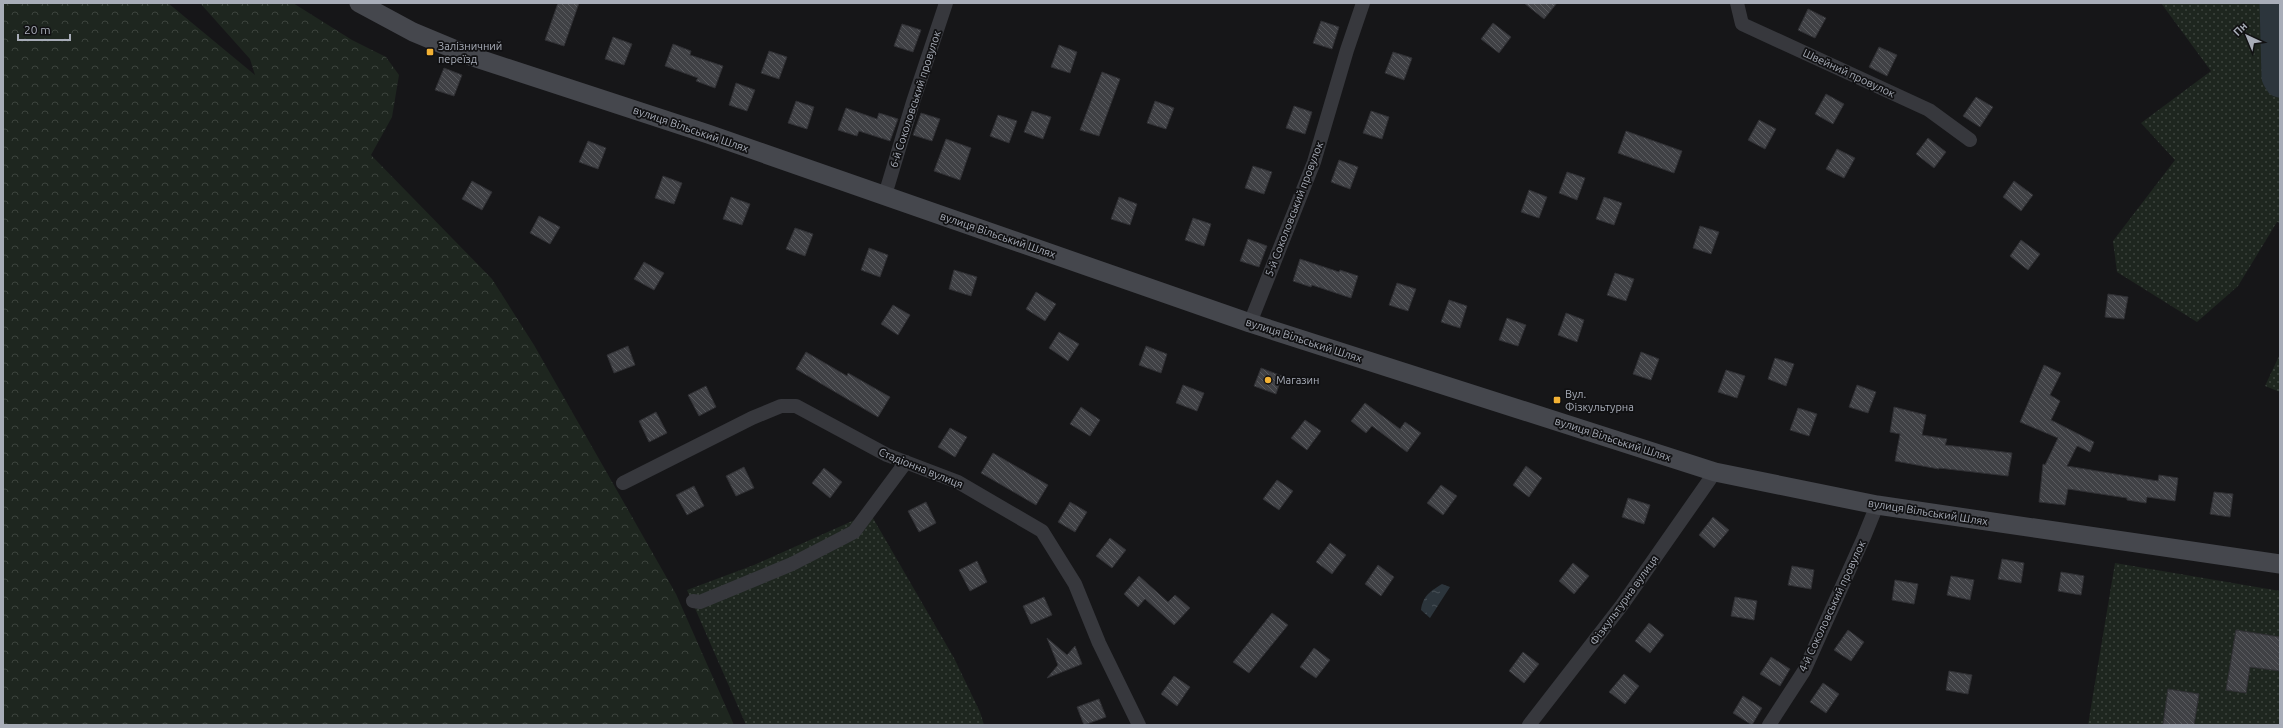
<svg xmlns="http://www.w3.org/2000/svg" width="2283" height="728" font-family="Ubuntu,sans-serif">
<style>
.grass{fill:url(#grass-dots)}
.forest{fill:url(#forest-crowns)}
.water{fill:url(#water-ripples)}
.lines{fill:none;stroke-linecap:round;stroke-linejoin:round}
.river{stroke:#2c353c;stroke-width:31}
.building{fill:url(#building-back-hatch);stroke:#303034}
.street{stroke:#37383d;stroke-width:14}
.secondary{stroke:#45474d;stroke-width:19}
.poi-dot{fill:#f2b134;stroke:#111113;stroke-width:1.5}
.labels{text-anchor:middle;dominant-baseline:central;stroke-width:3.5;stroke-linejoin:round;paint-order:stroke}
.poi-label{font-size:11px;fill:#a8adb8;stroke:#111113;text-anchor:start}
.street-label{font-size:11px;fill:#a8adb8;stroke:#111113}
</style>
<defs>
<pattern id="grass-dots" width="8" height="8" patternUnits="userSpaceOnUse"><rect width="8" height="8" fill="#1e261f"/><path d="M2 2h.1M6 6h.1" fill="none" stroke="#3c433d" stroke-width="1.8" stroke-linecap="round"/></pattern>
<pattern id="forest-crowns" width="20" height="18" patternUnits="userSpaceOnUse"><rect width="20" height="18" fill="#1e261f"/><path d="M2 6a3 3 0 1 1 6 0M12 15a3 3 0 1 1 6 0" fill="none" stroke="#3c433d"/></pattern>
<pattern id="water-ripples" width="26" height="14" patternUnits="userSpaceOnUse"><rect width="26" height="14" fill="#2c353c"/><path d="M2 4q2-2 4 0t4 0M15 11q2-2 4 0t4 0" fill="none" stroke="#485056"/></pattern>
<pattern id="building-back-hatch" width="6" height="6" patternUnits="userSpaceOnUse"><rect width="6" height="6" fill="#404145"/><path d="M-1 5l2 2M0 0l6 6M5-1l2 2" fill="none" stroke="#595a5e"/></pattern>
</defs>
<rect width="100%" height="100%" fill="#161618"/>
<!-- grass -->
<path class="grass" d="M2161,3h114l2,73 3,6v141l-3,-1 -39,64 -41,36 -80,-50 -4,-31 62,-81 -34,-37 70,-52z
M2280,354v38l-15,-6z
M870,513l84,145 26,54 4,13h-238l-59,-135 67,-25z
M2115,563l165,28v134h-192z"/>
<!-- forest -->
<path class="forest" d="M3,3h165l87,72 -5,-16 -50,-56h93l59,37 34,17 13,18 -7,42 -21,38 121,124 42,66 142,249 58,131h-731z
M2275,3h5v79l-3,-5z"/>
<!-- water -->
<path class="water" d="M1442,584l8,3 -20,31 -9,-8c2,-15 10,-19 21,-26z"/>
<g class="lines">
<!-- river -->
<path class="river" d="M2275,3l2,74 3,5"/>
</g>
<!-- building -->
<path class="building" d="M558,3h21l-15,43 -19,-6z
M1524,3h33l-13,16z
M1808,9l18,9 -11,20 -17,-8z
M1321,21l18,6 -7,22 -19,-6z
M1493,23l18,14 -12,16 -18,-14z
M902,24l19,6 -8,22 -19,-6z
M613,37l19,7 -8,21 -19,-6z
M673,44l18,7 -1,4 33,11 -8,22 -19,-7 2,-3 -33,-12z
M1059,45l18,7 -7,21 -19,-6z
M1879,47l18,8 -10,21 -18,-9z
M769,51l18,6 -8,22 -18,-6z
M1393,52l19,6 -8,22 -19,-7z
M444,68l18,7 -8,21 -19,-6z
M1102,72l18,7 -21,57 -19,-6z
M736,83l19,7 -8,21 -18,-6z
M1826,94l18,10 -11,20 -18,-10z
M1976,97l17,10 -13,20 -17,-11z
M796,101l18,6 -7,22 -19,-6z
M1155,101l19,7 -8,21 -19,-6z
M1294,106l18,6 -7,22 -19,-6z
M846,108l31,11 2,-6 19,6 -8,22 -31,-10 -2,5 -19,-6z
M1032,111l19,6 -8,22 -19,-7z
M1371,111l18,6 -7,22 -19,-6z
M921,113l19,6 -8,22 -19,-6z
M998,115l19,6 -8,22 -19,-7z
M1759,120l17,9 -11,20 -17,-9z
M1626,131l56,20 -8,22 -56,-20z
M1928,138l18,14 -12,16 -18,-14z
M946,139l25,9 -11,32 -26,-9z
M588,141l18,7 -8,21 -19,-7z
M1837,149l18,9 -11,20 -18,-9z
M1339,160l19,7 -8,22 -19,-7z
M1253,166l19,6 -8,22 -19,-6z
M1567,172l18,6 -8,22 -18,-7z
M663,176l19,7 -8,21 -19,-6z
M472,181l20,11 -10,18 -20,-11z
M2014,181l19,14 -12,16 -18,-14z
M1529,190l18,7 -8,21 -18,-6z
M731,197l19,7 -8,21 -19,-6z
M1119,197l18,7 -7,21 -19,-6z
M1604,197l18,6 -8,22 -18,-6z
M539,216l21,11 -10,17 -20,-11z
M1193,218l18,6 -7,22 -19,-6z
M1700,226l19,6 -8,22 -18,-6z
M795,228l18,6 -8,22 -19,-7z
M1248,239l19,7 -8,21 -19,-6z
M2021,240l19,14 -12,16 -18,-14z
M869,248l19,7 -8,22 -19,-7z
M1300,259l39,13 1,-2 18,6 -7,22 -39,-13 -1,2 -18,-6z
M644,262l20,11 -10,17 -20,-11z
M954,270l23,7 -6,19 -22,-7z
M1615,273l19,6 -8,22 -19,-6z
M1397,283l19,6 -8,22 -19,-6z
M1036,292l20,12 -11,17 -19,-12z
M2108,294l20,3 -4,22 -19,-2z
M1449,300l18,6 -7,22 -19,-6z
M893,305l17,10 -12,20 -17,-11z
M1566,313l18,7 -7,22 -19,-7z
M1507,318l19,7 -8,21 -19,-6z
M1059,332l20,12 -11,17 -19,-13z
M628,346l7,19 -21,8 -7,-18z
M1146,346l21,8 -6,19 -22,-8z
M806,352l41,24 1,-3 42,24 -12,20 -82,-48z
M1641,352l18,7 -8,21 -18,-6z
M1775,358l19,6 -8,22 -18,-7z
M2044,365l17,8 -11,22 10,6 -9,19 43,22 -4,10 -13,-6 -10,20 91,15 1,-6 19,3 -3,23 -28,-4 -1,6 -19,-3v-2l-59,-9 -3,16 -26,-3 4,-38 2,1 13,-27 -38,-16z
M1261,368l21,8 -6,18 -22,-8z
M1726,370l19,6 -8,22 -19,-6z
M1183,385l21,8 -7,18 -21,-8z
M1857,385l19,7 -8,21 -19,-6z
M706,386l10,21 -17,9 -11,-21z
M1365,403l35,26 5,-7 16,11 -14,19 -35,-26 -6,7 -15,-12z
M1081,407l19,13 -10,16 -20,-12z
M1894,407l32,8 -4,20 25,4 -2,6 67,8 -4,23 -69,-8v1l-44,-8 5,-27 -10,-2z
M1798,408l19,6 -8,22 -19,-6z
M656,412l11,21 -18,9 -10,-21z
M1305,420l16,11 -14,19 -16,-12z
M950,428l17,9 -12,20 -17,-10z
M993,453l55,32 -12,20 -55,-32z
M1526,466l16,12 -13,19 -16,-12z
M744,467l10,21 -18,8 -10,-20z
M824,468l18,14 -12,16 -18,-15z
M1277,480l16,11 -14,19 -16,-11z
M1441,485l16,11 -14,19 -16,-12z
M694,486l10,20 -17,9 -11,-20z
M2214,492l19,2 -3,23 -20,-3z
M1628,498l22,7 -6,19 -22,-7z
M926,502l10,21 -17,9 -11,-21z
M1070,502l17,10 -12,20 -17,-10z
M1713,517l16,13 -15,18 -15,-13z
M1110,538l16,12 -14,18 -16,-12z
M1330,543l16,12 -14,19 -16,-12z
M2002,559l22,4 -3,20 -23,-4z
M977,561l10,21 -17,9 -11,-21z
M1573,563l16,13 -15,18 -15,-13z
M1378,565l16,12 -13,19 -16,-12z
M1792,566l22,4 -3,19 -23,-4z
M2061,572l23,4 -3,19 -23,-4z
M1139,576l29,26 7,-7 15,13 -16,17 -29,-26 -7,8 -14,-13z
M1951,576l23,4 -4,20 -23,-5z
M1895,580l23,4 -4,20 -22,-4z
M1044,597l8,18 -21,9 -8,-18z
M1735,597l22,4 -3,19 -23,-4z
M1272,613l16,12 -39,48 -16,-11z
M1649,623l15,12 -14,18 -15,-12z
M1848,630l16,12 -13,19 -17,-11z
M2236,630l44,7v34l-30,-4 -4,26 -20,-3z
M1047,638l20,17 8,-9 7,18 -35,14 11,-13z
M1314,648l16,12 -14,18 -16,-11z
M1523,652l16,12 -15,19 -15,-12z
M1771,657l19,12 -10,17 -20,-12z
M1949,671l23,4 -4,19 -22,-4z
M1624,674l15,12 -14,18 -16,-12z
M1174,676l16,11 -13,19 -16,-12z
M1823,683l16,11 -13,19 -16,-11z
M2168,689l31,5 -5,31h-31z
M1743,696l19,12 -10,17 -19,-12z
M1099,699l7,18 -22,8 -7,-18z"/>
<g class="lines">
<!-- street -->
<path class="street" d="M1737,3l5,21 187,86 41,30
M885,195l28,-93 33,-99
M1250,323l64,-161 33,-112 16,-47
M623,483l129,-65 29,-12h15l91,49 71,27 84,49 33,53 24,59 40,82
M693,601l7,1 92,-38 62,-32 52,-70
M1529,725l93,-120 93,-133
M1769,725l35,-54 60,-134 13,-32"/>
<!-- secondary -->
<path class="secondary" d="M359,3l54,29 60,25 235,77 542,189 465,149 162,33 403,59"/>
</g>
<!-- markers -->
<g class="poi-dot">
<rect x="426" y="48" width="8" height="8" rx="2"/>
<circle cx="1268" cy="380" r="4"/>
<rect x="1553" y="396" width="8" height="8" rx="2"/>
</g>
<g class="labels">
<!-- poi labels -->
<g class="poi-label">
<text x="438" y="46">Залізничний<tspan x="438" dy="13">переїзд</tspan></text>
<text x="1276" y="380">Магазин</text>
<text x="1565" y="394">Вул.<tspan x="1565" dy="13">Фізкультурна</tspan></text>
</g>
<!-- street labels -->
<g class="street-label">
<text transform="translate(1849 73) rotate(25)">Швейний провулок</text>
<text transform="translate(915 99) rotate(-72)">6-й Соколовський провулок</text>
<text transform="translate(691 129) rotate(19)">вулиця Вільський Шлях</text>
<text transform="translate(1294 209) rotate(-69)">5-й Соколовський провулок</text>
<text transform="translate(998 235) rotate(19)">вулиця Вільський Шлях</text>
<text transform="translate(1304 340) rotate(18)">вулиця Вільський Шлях</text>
<text transform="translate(1613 439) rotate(18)">вулиця Вільський Шлях</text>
<text transform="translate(921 468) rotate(22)">Стадіонна вулиця</text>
<text transform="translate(1928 512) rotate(9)">вулиця Вільський Шлях</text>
<text transform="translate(1624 600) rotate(-54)">Фізкультурна вулиця</text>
<text transform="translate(1832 606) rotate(-65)">4-й Соколовський провулок</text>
</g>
</g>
<!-- border -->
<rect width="2283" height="728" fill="none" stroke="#a8adb8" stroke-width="8"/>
<!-- north arrow -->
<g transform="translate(2247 36) rotate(316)" stroke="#111113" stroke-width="3" paint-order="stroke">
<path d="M0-3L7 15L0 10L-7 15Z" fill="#a8adb8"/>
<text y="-6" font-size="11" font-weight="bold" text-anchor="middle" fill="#a8adb8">Пн</text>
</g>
<!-- scale -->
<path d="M18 34v6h52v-6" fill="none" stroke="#a8adb8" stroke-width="2"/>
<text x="24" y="34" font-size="12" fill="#a8adb8" stroke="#111113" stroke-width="3" paint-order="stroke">20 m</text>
</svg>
